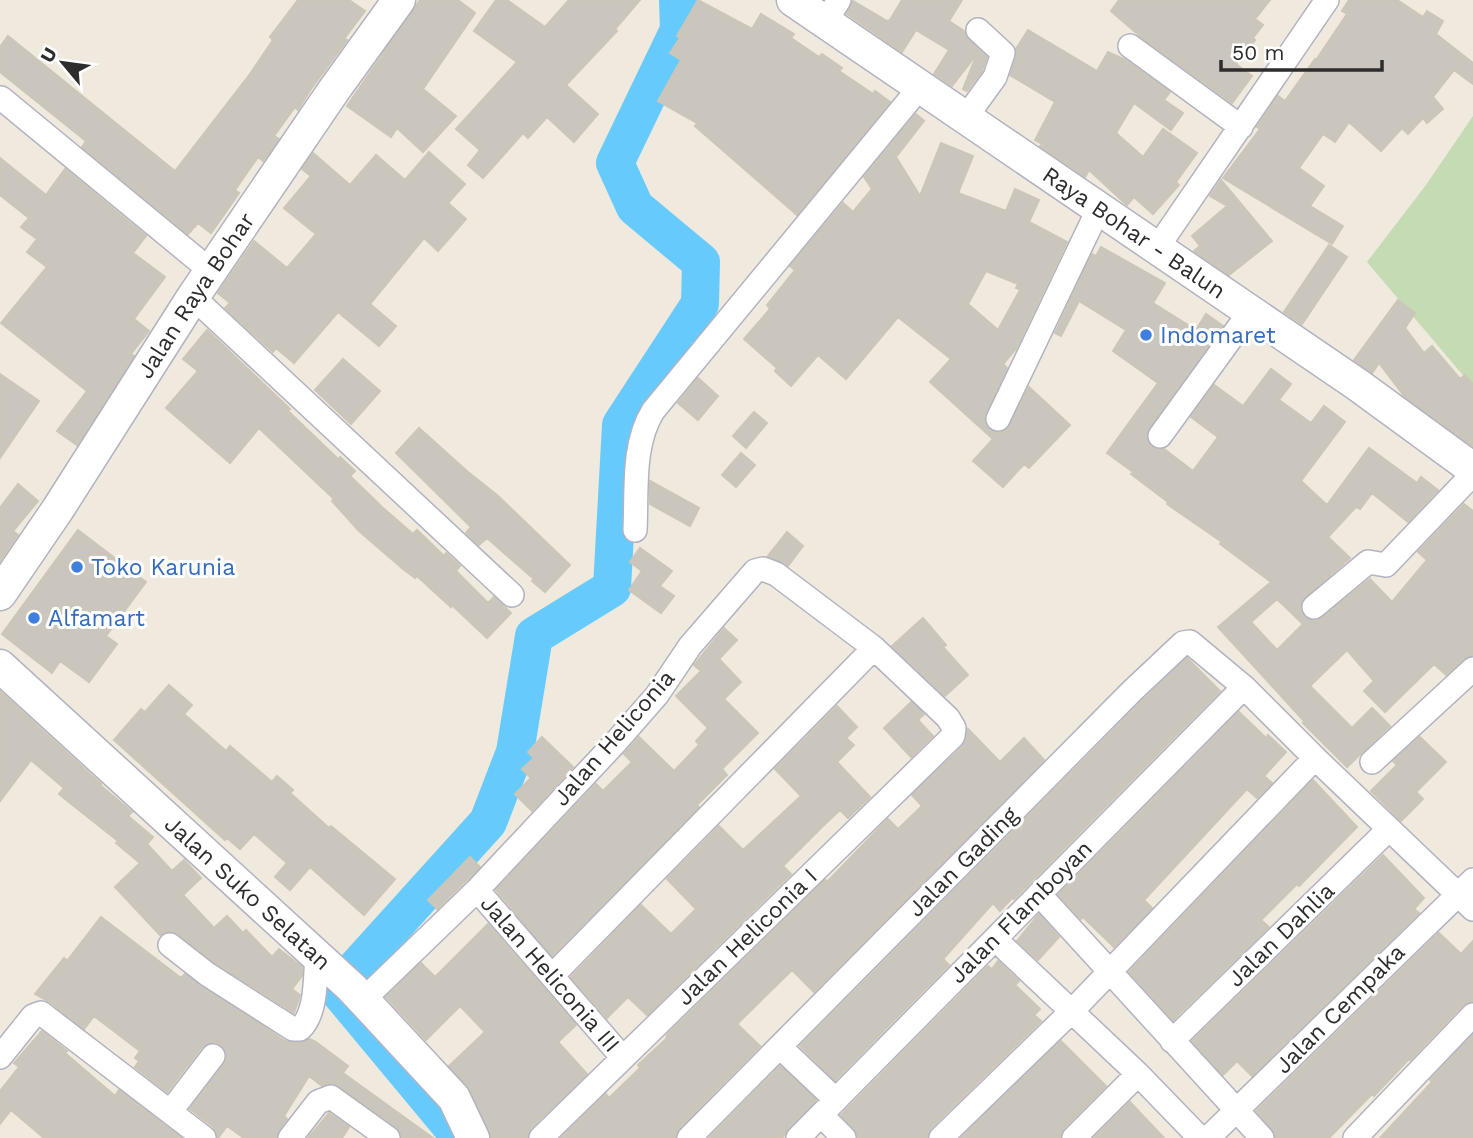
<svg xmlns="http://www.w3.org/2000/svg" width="1473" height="1138" font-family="'Work Sans',sans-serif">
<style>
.cemetery{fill:#c4dbb3}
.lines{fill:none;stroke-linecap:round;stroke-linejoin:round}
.river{stroke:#66cbfc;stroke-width:38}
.building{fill:#cbc6bd;stroke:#ccc6b7;stroke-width:2;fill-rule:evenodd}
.street-casing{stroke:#b2b3c2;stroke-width:26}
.secondary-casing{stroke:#b2b3c2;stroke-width:35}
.street{stroke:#fff;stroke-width:23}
.secondary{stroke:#fff;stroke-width:32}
.shop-dot{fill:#3f7fe0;stroke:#fff;stroke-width:2.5}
.labels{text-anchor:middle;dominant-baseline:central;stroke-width:6;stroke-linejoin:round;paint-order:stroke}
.street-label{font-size:23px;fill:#2d2d2d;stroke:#fff}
.shop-label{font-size:23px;fill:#366cbe;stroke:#fff;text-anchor:start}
</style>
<rect width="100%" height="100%" fill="#f0e9de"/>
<!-- cemetery -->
<path class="cemetery" d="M1473,116v271l-106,-125 59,-77z"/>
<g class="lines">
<!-- river -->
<path class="river" d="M461,1138l-124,-149 151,-167 27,-70 19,-116 78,-48 9,-163 79,-121 1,-42 -66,-55 -20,-44 64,-133 -1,-30"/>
</g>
<!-- building -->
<path class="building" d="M298,0h51l16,11 -21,28 3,1 -36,49 -13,21 -3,-3 -21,29 5,3 -16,22 -5,-4 -23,33 4,3 -28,40 -13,-10 -10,11 -106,-87 4,-6 -86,-69v-25l8,-11 167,135 75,-97 23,-34 -3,-3z
M420,0h38l17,13 -52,76 33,27 -33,36 -26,-24 -6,9 -44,-31z
M496,0h11l38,27 24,-27h71l-25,29 2,2 -51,54 32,29 -24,28 -27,-25 -19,21 -5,-5 -40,45 -15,-13 12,-15 -24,-21 61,-67 -43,-31z
M698,0l54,29 9,-15 33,20 -3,4 28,19 3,-3 20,14 -3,3 34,23 2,-3 15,11 -93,113 -102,-89 2,-3 -39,-22 23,-41 -11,-7 10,-15 -3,-2z
M902,0h60l-13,21 15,10 5,9 18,17 -5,14 -15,20 -4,-2 14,-35 -25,32 -18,-12 15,-24 -33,-20 -14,22 -55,-38 6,-13 34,20 3,-1z
M1119,0h151l-15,19 8,6 -10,13 2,2 -19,24 16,12 -20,27 -91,-66 -30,-26z
M1349,0h48l26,17 4,-6 16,10 -7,13 37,29v21l-19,-14 -21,27 10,12 -16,14 -4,-5 -15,16 -6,-6 -21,23 -32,-29 -14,20 -12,-8 -24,34 25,18 -14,20 33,20 -11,18 -109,-66 37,-49 -3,-2 21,-31 7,5 30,-42 1,1 31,-46 -5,-3z
M1028,30l69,41 11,-19 16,7 46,33 -6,8 19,13 -12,17 -37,-27 -18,30 27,24 20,-28 34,24 -21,29 3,3 -26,29 -19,-17 -7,8 -38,-35 -4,7 -45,-31 2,-2 -7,-4 20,-38 -45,-27 6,-18v-8z
M916,114l8,7 -28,36 24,39 21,-53 32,13 -15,37 48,18 9,-22 24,11 -10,22 38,20 -51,107 -13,15 4,4 -23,51 2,7 7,6 7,1 6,-3 23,-43 41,38 -41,43 -5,-4 -21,23 -30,-26 20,-22 -63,-57 21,-23 -53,-42 -52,62 -28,-24 -27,31 -16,-15 2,-3 -33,-29 26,-30 -3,-4 28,-35 -5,-4 53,-63 10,9 19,-23 -8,-12zM986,271l32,13 -2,4 4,2 -22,40 -30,-26z
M429,152l36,32 -17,19 18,16 -28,32 -14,-13 -54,66 26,22 -17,20 -41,-34 -44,51 -18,-15 -3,4 -48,-44 5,-5 -12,-10 36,-52 33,27 29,-34 -32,-26 27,-32 -9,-7 11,-16 37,32 26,-30 29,25z
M0,158l46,37 19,-26 81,67 -13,17 32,24 -31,42 15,12 -18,23 3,2 -57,89 -20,-14 30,-40 -86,-68 46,-56 -20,-15 10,-13 -16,-12 8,-9 -29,-23z
M1221,180l51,61 -43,34 -35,-24 6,-5 -8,-10 35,-30 -17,-10z
M1329,245l18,12 -45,67 -18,-12z
M1101,247l64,36 -12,20 43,27 10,-16 17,12 -74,102 -3,7 5,12 13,2 29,22 25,-34 -27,-20 23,-32 29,21 28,-37 20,15 -12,16 32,23 13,-17 21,16 -44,59 26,24 42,-57 48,35 4,-6 17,13 -30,32 -36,-29 -12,16 -4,-2 -28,30 22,21 -45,39 -5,12 4,7 12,5 6,-3 48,-39 22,23 35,-42 -9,-8 46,-48 9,7v144l-9,4 -18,16 -12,-11 -49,48 -21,-21 10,-10 -27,-31 -37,36 42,42 20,-20 18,18 -43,41 -44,-44 1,-2 -86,-94 53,-45 -51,-38 2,-2 -55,-38 1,-2 -37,-28 2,-2 -26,-19 51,-70 -45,-32 13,-21 -47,-29 -18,35 -6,-3 37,-79 4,2zM1277,599l26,25 -26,26 -26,-28z
M1398,300l17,13 -10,15 19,25 8,-7 28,33 5,-4 8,9v62l-68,-49 -26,-34 -7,10 -18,-13z
M207,330l83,79 -2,2 50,48 2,-2 15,14 -5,5 33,32 30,26 4,-4 27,26 2,-3 14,13 -4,5 32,32 6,-6 17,16 -24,25 -35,-33 -1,2 -34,-31 -2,2 -12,-9 -44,-38 -27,-30 2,-2 -75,-71 -29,35 -64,-55 32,-37 -15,-12z
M343,359l37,32 -29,33 -36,-34z
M0,374l39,27 -39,57z
M698,378l20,18 -20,24 -20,-17z
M754,412l13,11 -21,25 -13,-12z
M419,428l49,44 29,23 73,70 -25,27 -13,-11 2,-2 -47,-41 -8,7 -13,-12 5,-6 -75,-74z
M741,453l14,12 -19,22 -14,-12z
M650,481l49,27 -9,18 -40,-22z
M18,484l20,17 -25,30 5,4 -18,26v-53z
M78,530l68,52 -40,54 11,8 -28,38 -29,-21 -8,12 -50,-39z
M787,532l16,14 -15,20 -20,-10z
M640,548l32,23 -12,15 14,10 -13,17 -32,-23 13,-19 -12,-9z
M923,618l23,27 -3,2 25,28 -23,21 -53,-50z
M724,628l13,12 -18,19 22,23 -17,17 34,34 -36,36 5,6 -30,30 2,2 -147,149 -56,-66 100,-106 7,7 29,-29 -8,-8 15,-17 35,34 25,-26 -3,-4 12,-13 -32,-32 25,-25 -7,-6z
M1187,658l33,33 -2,2 -204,206 -2,-1 -12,13 -7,-8 -50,56 6,6 -114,115 -35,-34 342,-345z
M169,685l23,20 -8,9 42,37 4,-5 42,36 5,-6 16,14 -3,3 39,35 2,-2 64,53 -31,36 -54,-48 -20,23 -15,-13 12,-14 -33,-29 -14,15 -13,-11 -2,2 -111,-100 27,-31 4,3z
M0,691l101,93 -1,1 32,27 -4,4 25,21 -6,7 25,27 12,-11 17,18 -18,17 31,33 13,-12 16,17 3,-3 26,27 7,-8 23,18v9l-10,13 8,6 -6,18 -79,-50 -37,-29 -7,-3 -11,4 -45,-48 25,-24 -24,-20 2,-2 -59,-47 5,-6 -33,-28 -31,41z
M911,702l13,12 -6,6 15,16 -22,21 -27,-29z
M837,706l20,21 -11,11 8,7 -17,17 33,35 -22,21 -8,-8 -16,15 -41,41 8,8 -144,141 -19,-18 -21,21 -36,-41 70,-72 30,29 25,-25 -29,-30 52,-53 24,24 58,-54 -26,-27z
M1239,712l27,26 2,-3 18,17 -22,24 8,7 -15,15 -10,-9 -103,111 8,8 -38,39 -31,-30 -2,2 -23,-24z
M968,729l32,33 24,-24 20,22 -230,232 -22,-22 -55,54 23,22 -81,82 -4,10h-114l45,-44 3,4 31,-30 -2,-3 28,-26 1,-4 158,-155 2,2 61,-63 10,10 24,-23 -10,-11 51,-49z
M542,737l31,30 -41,44 -17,-17 16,-16 -9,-9 12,-11 -6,-6z
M1420,737l26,25 -30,30 7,7 -22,22 -30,-30 26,-26 -4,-4z
M1313,780l44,47 -58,59 -2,-2 -36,36 8,7 -96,93 -44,-48z
M1383,855l41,43 -10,11 5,4 -167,163 -15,-15 -14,14 -31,-34z
M470,857l10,10 -43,42 -9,-9z
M1039,914l20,23 -21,23 -21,-19z
M101,917l80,61 4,-4 100,67 15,2 10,-4 6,3 32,24 -5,7 90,65h-31l-6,-11 -57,-41 -7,-3 -10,3 -13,-10 -25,40 3,3 -8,11 -3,8h-32l-17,-12 -9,12 -5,-11 -23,-18 34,-45 3,-7 -5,-12 -8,-3 -12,5 -35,45 -32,-25 4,-6 -4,-3 5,-7 -46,-35 -10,13 -34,-27 -15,-8 29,-36 3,3z
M488,924l88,101 -18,17 29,32 -56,54 -4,10h-36l-21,-48 -21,-24 36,-34 -25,-26 -34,34 -40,-43 35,-34 14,14z
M1439,933l22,21 12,-13v60l-10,4 -53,55 -1,-1 -35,37 -2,-2 -43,44h-53l-4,-9 -16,-18z
M998,961l21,20 -4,4 25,24 -6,6 7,6 -110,107 -4,10h-69l-4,-9 -13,-14 147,-149 4,3z
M42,1031l25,20 -2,2 50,43 4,-6 62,48h-137l-33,-28 -11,14v-33l19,-24 -5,-4z
M1473,1035v103h-93l52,-56 -2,-2z
M1061,1041l45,45 -42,42 -4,10h-99z
M780,1066l36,34 -28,28 -4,8 -2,2h-73z
M1130,1102l34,36h-70z
M329,1113l20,14 -7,11h-34z"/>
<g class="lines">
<defs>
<path id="street" d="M826,21l13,-21
M1130,46l111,81
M1,98l210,173
M966,117l29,-40 8,-24 -25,-23
M1157,248l170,-248
M193,297l319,298
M998,419l101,-211
M1160,436l90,-124
M635,530c2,-40 -3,-85 18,-119l268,-325
M1314,607l54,-45 18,3 87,-91
M1372,762l101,-93
M477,890l146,168
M1039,894l223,244
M995,939l143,135 -64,64
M170,945l37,29 86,55h7c17,-16 15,-51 17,-74
M363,1000l114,-110 138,-147 42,-48 33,-49 65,-75 8,-2 13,5 98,74
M1172,1041l217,-212
M780,1047l56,53
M0,1057l33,-41 8,-3 163,125
M1138,1074l62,64
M170,1112l43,-56
M821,1115l23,23
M290,1138l28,-36 13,-5 57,41
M541,1138l412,-402 1,-8 -6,-10 -74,-70 -322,328
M689,1138l443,-447 51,-48 7,-1 54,45 71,71 158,151
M798,1138l446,-451
M941,1138l131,-127 243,-253
M1208,1138l265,-258
M1355,1138l118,-123"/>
<g id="secondary">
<path id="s1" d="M793,0l565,385 115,84"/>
<path id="s2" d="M0,594l58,-85 135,-212 141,-207 65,-90"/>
<path id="s3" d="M0,666l352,322 102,110 19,40"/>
</g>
</defs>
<!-- street casing -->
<use href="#street" class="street-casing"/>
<!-- secondary casing -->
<use href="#secondary" class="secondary-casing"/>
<!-- street -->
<use href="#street" class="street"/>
<!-- secondary -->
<use href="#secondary" class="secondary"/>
</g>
<!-- markers -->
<g class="shop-dot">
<circle cx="1146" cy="335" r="7"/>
<circle cx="77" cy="567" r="7"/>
<circle cx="34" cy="618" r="7"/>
</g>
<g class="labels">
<!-- street labels -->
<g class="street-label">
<text stroke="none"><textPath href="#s1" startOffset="413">Raya Bohar - Balun</textPath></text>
<text stroke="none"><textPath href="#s2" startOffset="357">Jalan Raya Bohar</textPath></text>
<text transform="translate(614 738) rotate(-49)">Jalan Heliconia</text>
<text transform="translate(963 862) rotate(-45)">Jalan Gading</text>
<text stroke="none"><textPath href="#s3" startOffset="336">Jalan Suko Selatan</textPath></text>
<text transform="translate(1021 912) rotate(-45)">Jalan Flamboyan</text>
<text transform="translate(1281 935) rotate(-44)">Jalan Dahlia</text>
<text transform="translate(747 937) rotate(-44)">Jalan Heliconia I</text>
<text transform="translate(550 974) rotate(49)">Jalan Heliconia III</text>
<text transform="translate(1340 1009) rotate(-45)">Jalan Cempaka</text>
</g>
<!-- shop labels -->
<g class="shop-label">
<text x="1160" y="335">Indomaret</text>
<text x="91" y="567">Toko Karunia</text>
<text x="48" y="618">Alfamart</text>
</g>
</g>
<!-- north arrow -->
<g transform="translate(63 63) rotate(299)" stroke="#ffffff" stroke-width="5" paint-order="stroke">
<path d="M0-5L12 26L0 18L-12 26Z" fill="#2d2d2d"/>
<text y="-10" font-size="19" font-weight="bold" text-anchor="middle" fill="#2d2d2d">U</text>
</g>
<!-- scale -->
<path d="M1221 60v10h161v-10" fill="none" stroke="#2d2d2d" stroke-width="3.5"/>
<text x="1232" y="60" font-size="21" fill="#2d2d2d" stroke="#ffffff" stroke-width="5" paint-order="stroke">50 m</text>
</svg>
